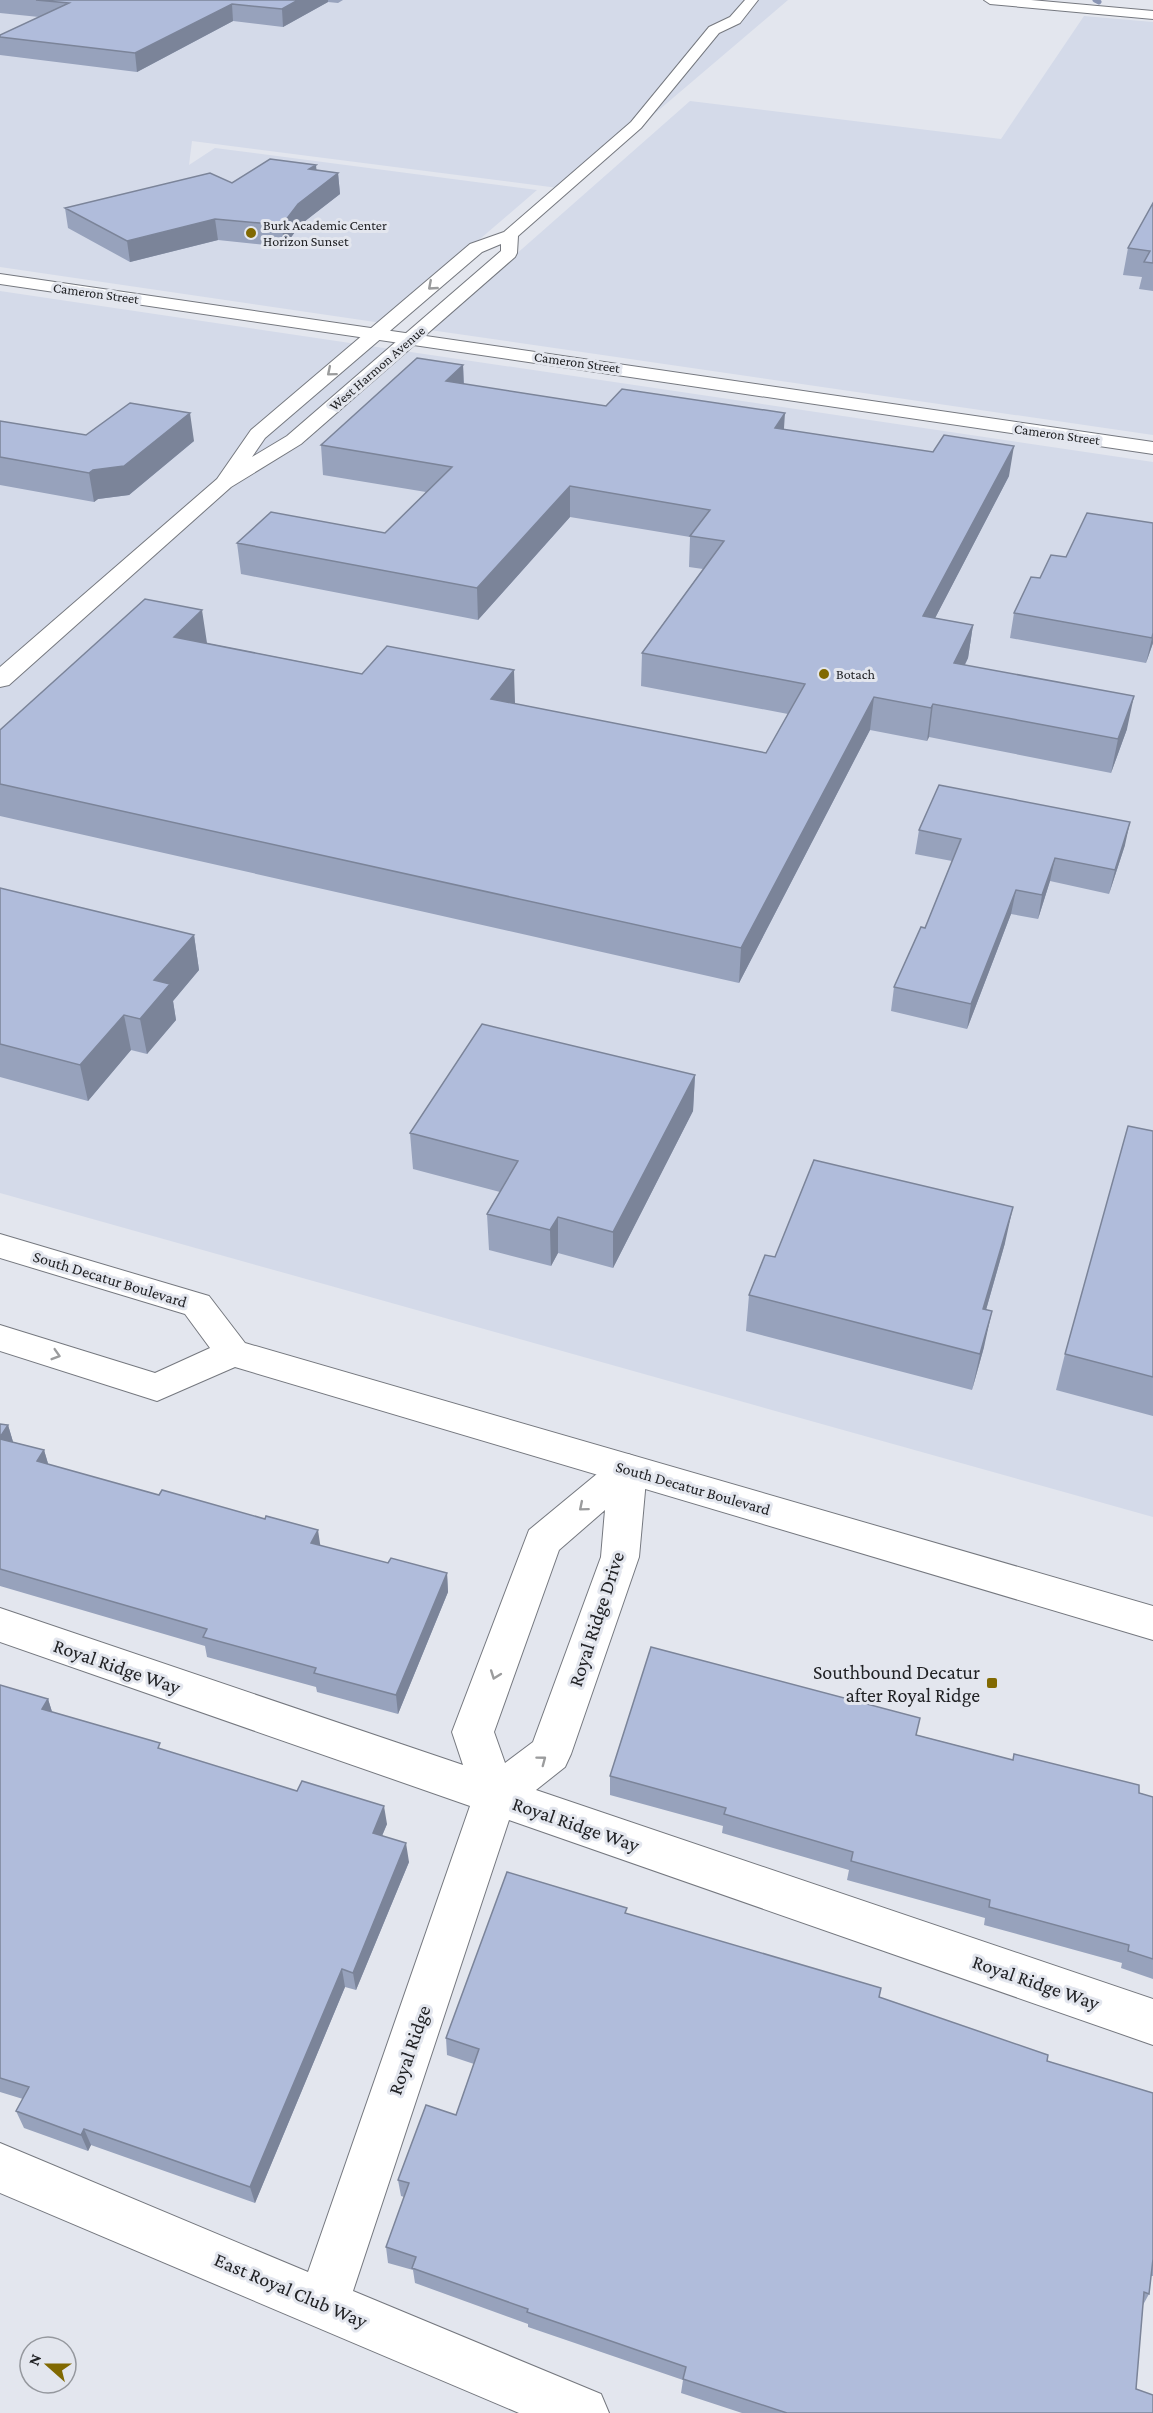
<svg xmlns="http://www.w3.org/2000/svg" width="1153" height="2413" font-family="'Crimson Pro',serif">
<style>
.built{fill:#d4dae9}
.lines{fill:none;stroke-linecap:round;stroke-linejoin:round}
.stream{stroke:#8a95b3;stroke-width:5}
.minor-casing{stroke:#75787f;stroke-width:2}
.tertiary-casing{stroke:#75787f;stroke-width:2}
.secondary-casing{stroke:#75787f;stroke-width:2}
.primary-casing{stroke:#75787f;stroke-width:2}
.minor{fill:#fff;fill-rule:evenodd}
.tertiary{fill:#fff;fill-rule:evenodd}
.secondary{fill:#fff;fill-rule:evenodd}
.primary{fill:#fff;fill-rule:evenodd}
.wall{fill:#97a2bc}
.shaded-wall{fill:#7b8499}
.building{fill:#b0bcdb;stroke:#7b8499;stroke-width:1.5}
.oneway{stroke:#9b9c9d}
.poi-dot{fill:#816901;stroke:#e3e6ee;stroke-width:2}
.labels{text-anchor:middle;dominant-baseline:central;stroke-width:6;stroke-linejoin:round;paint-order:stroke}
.far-poi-label{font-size:14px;fill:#212225;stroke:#e3e6ee;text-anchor:start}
.far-street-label{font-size:14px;fill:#212225;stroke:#e3e6ee}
.street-label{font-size:16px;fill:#212225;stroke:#e3e6ee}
.near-street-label{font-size:20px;fill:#212225;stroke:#e3e6ee}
.near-poi-label{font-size:20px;fill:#212225;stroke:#e3e6ee;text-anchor:end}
</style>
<rect width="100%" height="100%" fill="#e3e6ee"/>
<!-- built -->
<path class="built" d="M0,0h788l-222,189 -374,-48 -3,24 26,-17 322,42 -155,133 -382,-56z
M1084,16l69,6v413l-723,-105 260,-229 311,38z
M0,291l1153,171v1055l-1153,-324z"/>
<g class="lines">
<!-- stream -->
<path class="stream" d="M1095,0l4,2"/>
<defs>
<path id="minor" d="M628,1454l13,5 6,10 -8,88 -68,197 -6,13 -29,23 617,209v46l-644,-225 -156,471 248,103 8,19h-90l-519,-220v-50l308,129 162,-466 -470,-164v-34l463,157 -11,-33 77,-202 86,-71zM605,1510l-4,47 -68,185 -28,21 -11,-31 65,-182z"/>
<path id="tertiary" d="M0,274l1153,168v12l-1153,-170z"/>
<path id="secondary" d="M745,0h13l-18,23 -21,10 -78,95 -123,108 -1,17 -2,4 -214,187 -70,43 -222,198 -9,2v-20l217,-188 34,-49 219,-186 34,-12 127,-110 78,-95 21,-10zM501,244v7l-214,185 -35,21 13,-19 217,-186z
M984,0h47l122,11v8l-163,-15z"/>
<path id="primary" d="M0,1234l209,62 36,47 908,263v34l-918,-273 -78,34 -157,-50v-26l155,48 55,-25 -25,-34 -185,-56z"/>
</defs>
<!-- minor casing -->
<use href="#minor" class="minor-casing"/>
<!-- tertiary casing -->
<use href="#tertiary" class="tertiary-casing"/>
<!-- secondary casing -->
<use href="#secondary" class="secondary-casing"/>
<!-- primary casing -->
<use href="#primary" class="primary-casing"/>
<!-- minor -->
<use href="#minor" class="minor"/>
<!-- tertiary -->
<use href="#tertiary" class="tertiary"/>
<!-- secondary -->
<use href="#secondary" class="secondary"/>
<!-- primary -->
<use href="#primary" class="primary"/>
</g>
<!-- wall -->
<path class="wall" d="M0,0h343l-5,3 -10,-1 -45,25 -50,-6 -96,51 -137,-17v-20l39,-18 -39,-4z
M317,170l21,3 2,21 -40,31 -16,22 -66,-7 -88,22 -62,-34 -3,-20z
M1153,203v88l-14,-2 3,-12 -19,-2 5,-27z
M463,365l1,19 142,22 178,24 225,46 -74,142 38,7 -5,33 -3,7 162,64 -16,44 -182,-36 -2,4 -57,-11 -131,253 -739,-167v-86l207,-87h-1l560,110 22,-39 -147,-28 1,-33 61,-84 -14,-2 1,-30 -120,-20 -92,103 -237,-46 -4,-31 148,-10 41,-41 -103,-17 -2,-30z
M0,421l86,14 108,6 -65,54 -31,4 -4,3 -94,-17z
M1153,523v120l-7,20 -136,-25 4,-25 26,-35 26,-21z
M919,830l206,15 -16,49 -59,-13 -12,38 -27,-5 -44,115 -76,-18 3,-24 31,-59 27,-67 -37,-7z
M0,888l194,47 5,35 -26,31 3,19 -29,34 -16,-4 -43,51 -88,-24z
M695,1075l-2,36 -80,157 -55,-15 -7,13 -62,-16 -2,-36 13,-22 -87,-23 -3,-36z
M1153,1131v285l-97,-26 9,-36z
M1005,1243l-19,67 -2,37 -12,43 -226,-59 3,-36 26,-38z
M0,1424l8,1 5,17 31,8 4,14 273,82 67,17 59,10 1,19 -50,122 -81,-22 -1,-5 -109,-30 -2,-11 -205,-60z
M0,1685l48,14 4,13 110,38 225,74 -5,12 27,26 -53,128 -11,-3 -90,216 -164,-58 -3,6 -64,-23 -8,-17 7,-12 -23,-7z
M917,1735l96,25 1,-6 139,43v182l-32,-11 1,-5 -138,-38 1,-7 -138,-38 2,-10 -127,-37 1,-7 -113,-31v-19z
M627,1914l252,83 168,64 106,32v183h-2l-2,18 -6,11 -7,84 17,24h-411l-61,-20 2,-13 -155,-53v-3l-113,-41 -2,-13 -25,-7 -2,-16 18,-50 -3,-1 -3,-16 58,-65 18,-51 -27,-9 -1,-17z"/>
<!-- shaded-wall -->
<path class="shaded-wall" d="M298,0h30v2l-45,25 -1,-18z
M232,4l1,17 -96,51 -2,-19z
M316,165l2,20 -9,-16z
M338,173l2,21 -40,31 -16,22 -2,-22 16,-21z
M215,219l3,21 -88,22 -3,-21z
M463,365l1,29 -18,-13z
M190,413l4,28 -65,54 -31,4 -4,3 -5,-29z
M785,413l-2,30 -8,-15z
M1014,446l-5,30 -90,173 4,-33z
M570,486v31l-92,103 -1,-32z
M202,610l5,33 -28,27 -5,-33z
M973,625l-5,33 -19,37 5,-32z
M1153,633v10l-7,20 6,-25z
M514,670l1,33 -23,29 -1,-33z
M1134,696l-7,33 -16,44 7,-34z
M874,697l-4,33 -131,253 2,-35z
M933,704l-4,33 -2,4 4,-33z
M1130,822l-5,23 -16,49 6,-24z
M1055,858l-5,23 -12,38 4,-24z
M1016,890l-5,24 -44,115 4,-25z
M194,935l5,35 -26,31 3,19 -29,34 -7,-35 14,-39z
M124,1015l7,35 -43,51 -8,-36z
M695,1075l-2,36 -80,157v-36z
M1013,1207l-8,36 -29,102 7,-36z
M558,1217v36l-7,13 -1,-36z
M992,1311l-8,36 -12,43 8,-36z
M8,1425l6,20 -14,-3v-5z
M44,1450l6,20 -13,-9z
M318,1530l3,20 -10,-7z
M447,1573l1,19 -50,122 -2,-19z
M48,1699l6,19 -12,-9z
M384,1806l3,18 -12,28 -2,-19z
M406,1843l3,19 -53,128 -3,-17z
M342,1969l3,18 -90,216 -5,-16z
M84,2129l7,16 -3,6 -7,-16z"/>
<!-- building -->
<path class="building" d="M36,0h262l-16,9 -50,-5 -97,49 -135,-16v-2l69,-32z
M270,159l46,6 -7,4 29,4 -40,31 -16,21 -67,-6 -88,22 -62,-33 145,-35 22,10z
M1153,203v60l-9,-1 6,-11 -22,-3z
M417,358l46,7 -17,16 160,25 16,-17 163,24 -10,15 158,24 11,-17 70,11 -91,170 50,9 -19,38 180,33 -16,43 -185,-35 -2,4 -57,-11 -133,251 -741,-164v-54l145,-131 57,11 -28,27 188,37 25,-28 127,24 -23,29 275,54 39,-69 -163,-31 82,-112 -34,-5 20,-26 -140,-24 -93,102 -240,-45 34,-31 114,21 67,-66 -131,-22z
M130,403l60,10 -66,53 -31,4 -4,3 -89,-16v-36l86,14z
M1087,513l66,10v110l-1,5 -138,-25 17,-36 9,1 11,-23 15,2z
M939,785l191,37 -15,48 -60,-12 -13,37 -26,-5 -45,114 -77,-17 27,-60 4,1 36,-89 -42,-9z
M0,888l194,47 -40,45 16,4 -30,35 -16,-4 -44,50 -80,-21z
M482,1024l213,51 -82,157 -55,-15 -8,13 -63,-16 31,-53 -108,-28z
M1128,1126l25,5v246l-88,-23z
M814,1160l199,47 -30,102 9,2 -12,43 -231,-59 16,-40 10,2z
M0,1424l8,1 -8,12z
M0,1439l44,11 -7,11 122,34 3,-5 103,29 1,-3 52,14 -7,13 77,20 3,-5 56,15 -51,122 -82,-22 2,-5 -113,-31 4,-8 -207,-60z
M651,1647l269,71 -4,17 97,25 1,-6 125,31v8l14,4v162l-25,-8 1,-6 -140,-38 1,-7 -139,-39 2,-9 -129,-38 2,-6 -116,-32z
M0,1685l48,14 -6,10 118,34 -2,5 139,43 5,-10 82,25 -11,27 33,10 -53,130 -11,-4 -92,218 -166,-58 -3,6 -65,-24 13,-24 -29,-9z
M507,1872l120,36 -2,5 256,75 -2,9 169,58 -1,6 106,32v166l-4,35 -5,-2 -8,97 17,6v18h-366l-104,-34 3,-12 -159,-55 1,-3 -116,-41 4,-11 -30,-10 23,-64 -11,-3 28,-75 30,10 23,-66 -33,-11z"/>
<!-- one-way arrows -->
<defs><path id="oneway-chevron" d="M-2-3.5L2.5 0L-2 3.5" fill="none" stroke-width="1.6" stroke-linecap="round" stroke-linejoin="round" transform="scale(1.5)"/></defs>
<g class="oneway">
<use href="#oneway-chevron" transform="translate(432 286) rotate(139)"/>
<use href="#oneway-chevron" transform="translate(331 372) rotate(140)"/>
<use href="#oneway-chevron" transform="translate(56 1355) rotate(17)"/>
<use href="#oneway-chevron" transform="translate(583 1507) rotate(140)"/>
<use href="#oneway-chevron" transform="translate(495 1675) rotate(110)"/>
<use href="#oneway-chevron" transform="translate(542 1760) rotate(-37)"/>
</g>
<!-- markers -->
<g class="poi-dot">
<circle cx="251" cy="233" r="6"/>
<circle cx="824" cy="674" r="6"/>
<rect x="986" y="1677" width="12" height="12" rx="3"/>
</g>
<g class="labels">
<!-- far-poi labels -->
<g class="far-poi-label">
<text x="263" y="225">Burk Academic Center<tspan x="263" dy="16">Horizon Sunset</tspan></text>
<text x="836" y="674">Botach</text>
</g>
<!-- far-street labels -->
<g class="far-street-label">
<text transform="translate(96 293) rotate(8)">Cameron Street</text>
<text transform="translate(577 362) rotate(8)">Cameron Street</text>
<text transform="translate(377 368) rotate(-41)">West Harmon Avenue</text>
<text transform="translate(1057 434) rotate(8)">Cameron Street</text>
</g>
<!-- street labels -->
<g class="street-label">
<text transform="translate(110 1279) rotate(17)">South Decatur Boulevard</text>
<text transform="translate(693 1488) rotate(16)">South Decatur Boulevard</text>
</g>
<!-- near-street labels -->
<g class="near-street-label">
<text transform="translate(596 1619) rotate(-72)">Royal Ridge Drive</text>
<text transform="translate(117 1666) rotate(19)">Royal Ridge Way</text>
<text transform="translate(576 1824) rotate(19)">Royal Ridge Way</text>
<text transform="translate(1036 1982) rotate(19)">Royal Ridge Way</text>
<text transform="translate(409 2050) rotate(-71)">Royal Ridge</text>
<text transform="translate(291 2290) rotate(23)">East Royal Club Way</text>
</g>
<!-- near-poi labels -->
<g class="near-poi-label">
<text x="980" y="1672">Southbound Decatur<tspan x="980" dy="23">after Royal Ridge</tspan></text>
</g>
</g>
<!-- north arrow -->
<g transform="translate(48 2365) rotate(291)"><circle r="28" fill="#e3e6ee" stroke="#95989e" stroke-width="1.5"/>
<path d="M0-4.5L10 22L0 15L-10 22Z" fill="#816901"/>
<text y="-9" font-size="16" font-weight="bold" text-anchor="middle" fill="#212225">N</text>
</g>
</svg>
